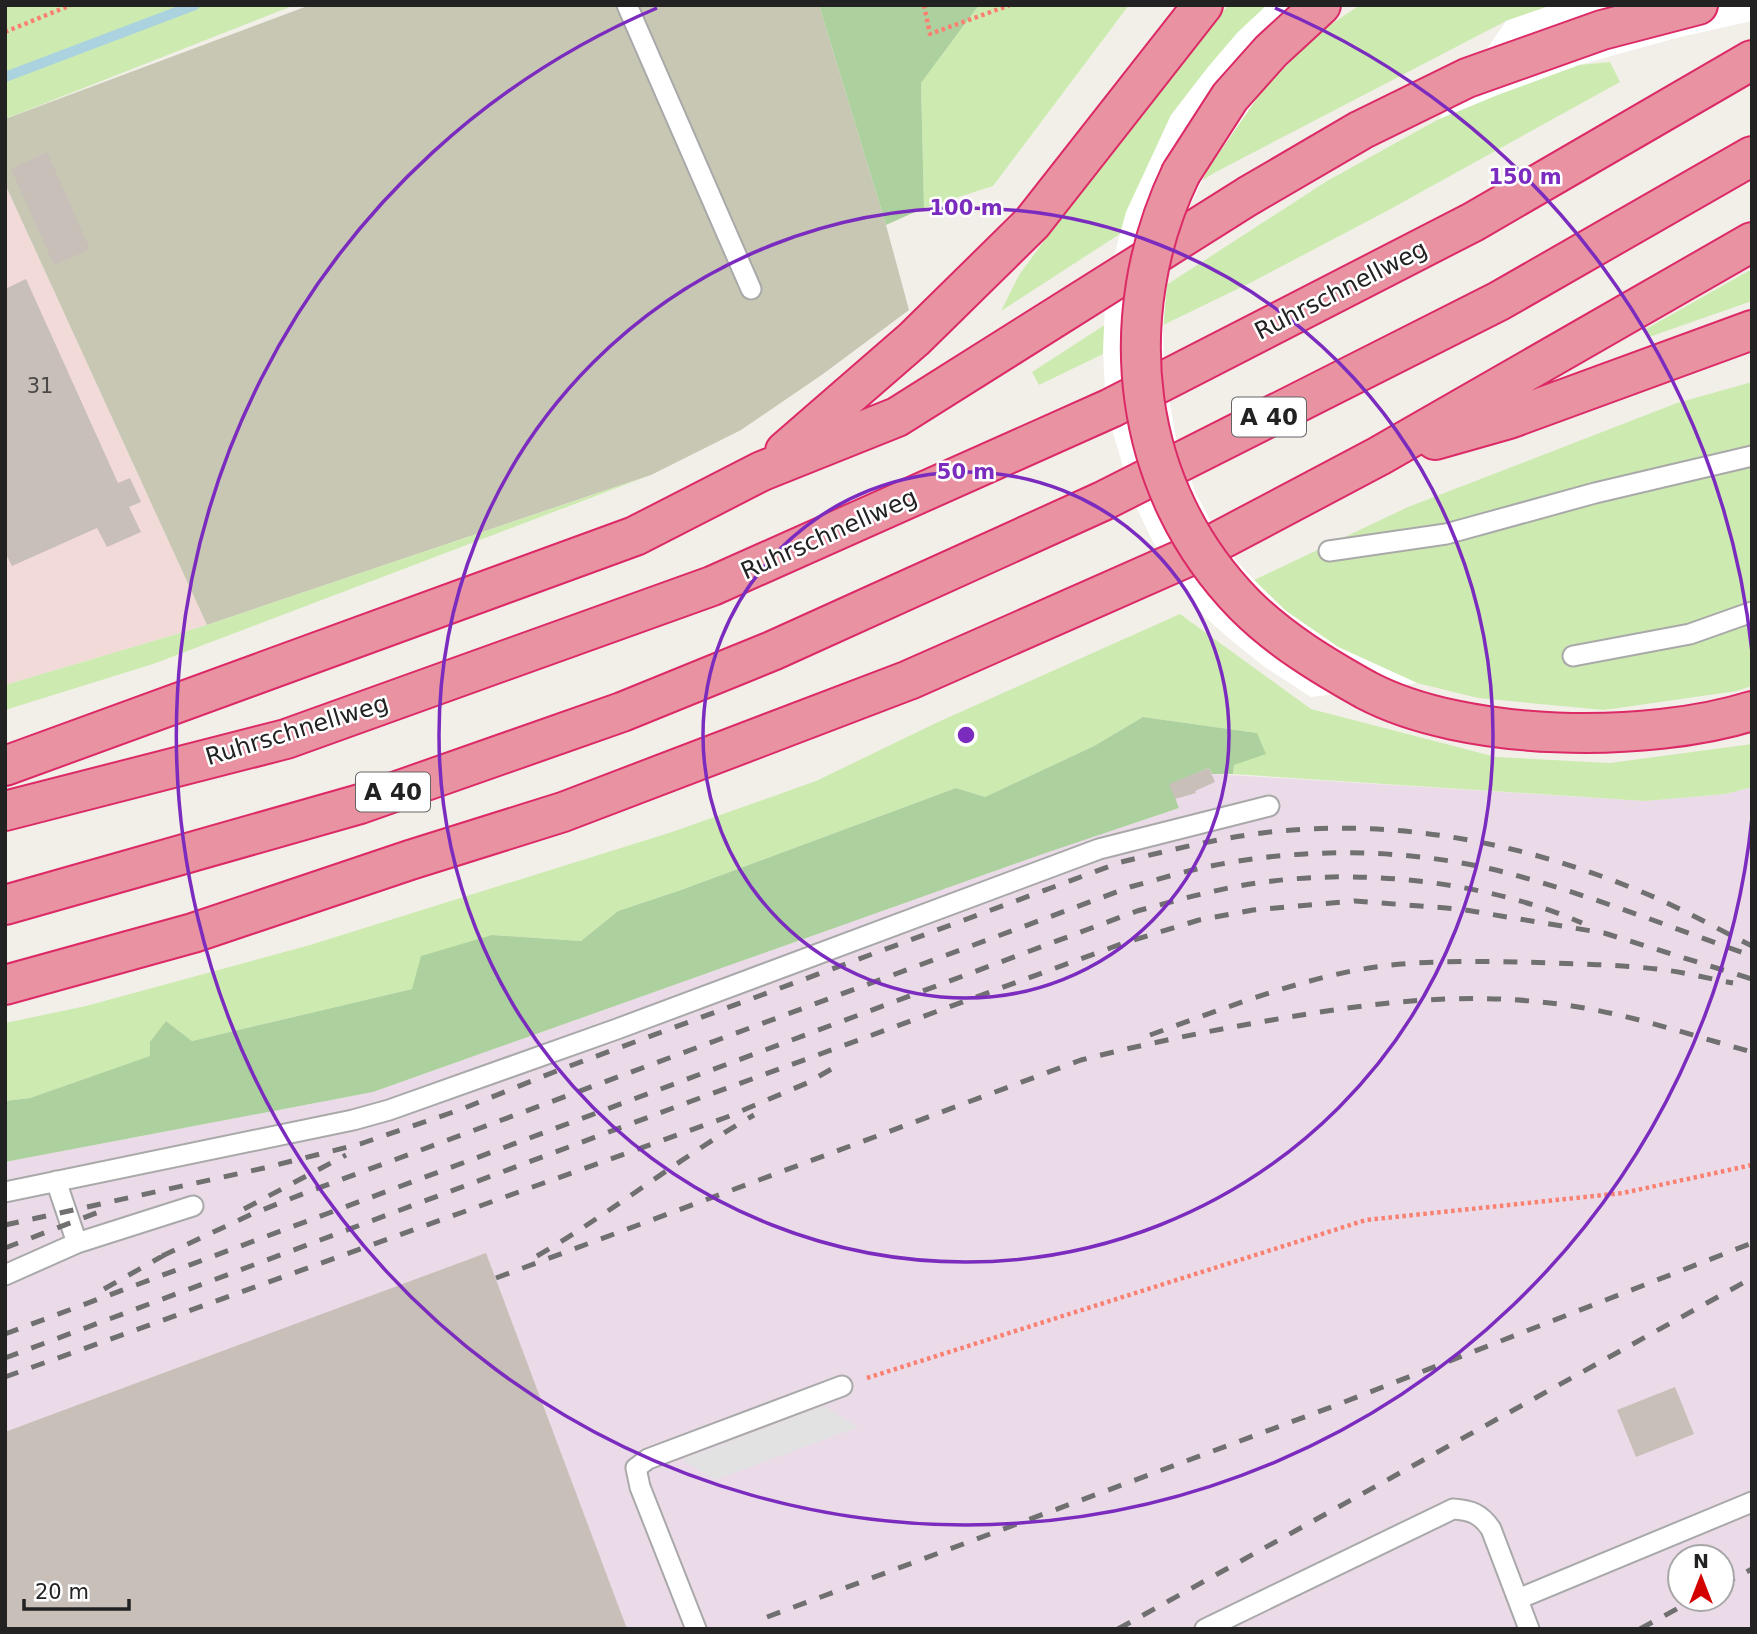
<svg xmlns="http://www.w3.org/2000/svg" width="1757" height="1634" font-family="'DejaVu Sans',sans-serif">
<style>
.commercial{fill:#f2dad9}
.industrial{fill:#ebdbe8;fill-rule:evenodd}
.construction{fill:#c7c7b4}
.grass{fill:#cdebb0}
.forest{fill:#add19e}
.parking{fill:#e2e2e2}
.pier{fill:#fff}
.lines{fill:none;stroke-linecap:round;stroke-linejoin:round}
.stream{stroke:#aad3df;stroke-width:10}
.building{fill:#c7bfb8}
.lane-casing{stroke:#a9a9a9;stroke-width:23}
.highway-casing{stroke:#dc2a67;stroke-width:42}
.path{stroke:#fa8072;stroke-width:4.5;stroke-dasharray:3.5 3.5;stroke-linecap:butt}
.lane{stroke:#fff;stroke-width:19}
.highway{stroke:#e892a2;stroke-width:38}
.rail{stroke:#707070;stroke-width:5;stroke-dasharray:14 14;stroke-linecap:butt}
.highway-bridge-casing{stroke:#dc2a67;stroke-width:42;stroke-linecap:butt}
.highway-bridge{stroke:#e892a2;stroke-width:38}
.ring{fill:none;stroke:#7b2cbf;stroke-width:3.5}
.labels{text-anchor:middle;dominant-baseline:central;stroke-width:5;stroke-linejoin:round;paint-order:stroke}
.number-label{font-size:21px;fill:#4b4948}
.shield{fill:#fff;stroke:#646464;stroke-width:2}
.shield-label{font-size:23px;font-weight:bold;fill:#222}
.street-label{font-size:24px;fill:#222;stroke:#fff}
.centre{fill:#7b2cbf;stroke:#fff;stroke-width:3.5}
.ring-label{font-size:21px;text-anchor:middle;font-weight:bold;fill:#7b2cbf;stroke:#fff;stroke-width:5;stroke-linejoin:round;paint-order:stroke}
</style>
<rect width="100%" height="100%" fill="#f2efe9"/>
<!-- commercial -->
<path class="commercial" d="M5,184l202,441 -202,60z"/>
<!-- industrial -->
<path class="industrial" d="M1209,768l3,6 433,27 81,-7 26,-7v842h-1747v-467l368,-70 667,-237 139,-47 -10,-24zM1680,1557h42v42h-42z"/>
<!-- construction -->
<path class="construction" d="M310,5h509l67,220 23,85 -86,64 -82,56 -90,45 -444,150 -202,-441v-65z"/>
<!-- grass -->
<path class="grass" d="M5,5h290l-290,114z
M979,5h150l-136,181 -69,22 -3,-125z
M1229,5h112l-17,24 36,-24h192l-46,16 -292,152 -213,138 18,-36 163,-222z
M1610,62l10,20 -235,130 -133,70 -213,103 -7,-13 295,-191 112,-62 61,-25 79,-29z
M1752,269v32l-103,36 -3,-8z
M1752,382v304l-15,5 -133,19 -126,-12 -61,-15 -79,-36 -52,-36 -32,-31 154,-73 269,-104z
M651,475l-498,189 -148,46v-25l202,-60z
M1180,614l131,95 185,48 114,6 142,-19v43l-26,7 -81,7 -412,-27 1,-9 23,-32 -114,-16 -49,29 -109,51 -29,-9 -275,102 -63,21 -37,30 -89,-6 -80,54 -220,52 -26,-20 -15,35 -121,42 -25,3v-78l81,-17 224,-61 362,-113 144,-51 120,-58z"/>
<!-- forest -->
<path class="forest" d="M819,5h160l-58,78 3,125 -38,17z
M1143,717l114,16 9,21 -32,11 -1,9h-21l-3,-6 -39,16 9,24 -139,47 -667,237 -368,70v-61l25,-3 120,-42v-14l16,-21 26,20 220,-52 9,-33 71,-21 89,6 37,-30 63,-21 275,-102 29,9 109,-51z"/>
<!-- parking -->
<path class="parking" d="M824,1406l34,21 -143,53 -33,-20z"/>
<!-- pier -->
<path class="pier" d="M1267,5h74l-19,25 -58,58 -56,81 -20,41 -14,38 -7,36 -4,45 1,41 12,68 20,56 21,38 22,32 23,24 24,23 52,36 79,36 -106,14 -45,-29 -35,-28 -26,-23 -30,-40 -22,-35 -20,-42 -22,-74 -6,-35 -2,-41 2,-44 8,-46 13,-48 45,-97 37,-48 30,-35z
M1552,5h200v16l-76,17 -97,27 -79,29 -61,25 67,-98z"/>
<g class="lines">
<!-- stream -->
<path class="stream" d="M5,77l190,-72"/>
</g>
<!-- building -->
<path class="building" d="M47,152l43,97 -36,16 -43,-96z
M26,279l92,204 12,-5 11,24 -12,5 12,25 -34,15 -10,-19 -85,38 -7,-14v-263z
M1209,768l6,14 -20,9 1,2 -21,6 -6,-15z
M486,1253l141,376h-622v-197z
M1675,1387l19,47 -58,23 -19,-47z"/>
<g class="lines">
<defs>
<path id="lane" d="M627,5l124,284
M1329,551l117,-17 149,-41 157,-37
M1573,656l117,-22 62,-22
M5,1192l348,-72 36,-10 228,-81 482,-180 170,-43
M77,1243l116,-37
M5,1275l72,-32 -21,-62
M1518,1599l234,-97
M696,1629l-56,-142 -4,-19 12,-9 194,-73
M1205,1629l248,-120c18,1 28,5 38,20l38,100"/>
<path id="highway" d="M1181,173l49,-76 41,-46 50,-46
M1435,440l74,-21 243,-89
M785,451l129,-112 118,-116 171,-218
M1366,690c98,52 281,54 386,21
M5,766l630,-230 127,-65 135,-54 351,-221 113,-66 106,-52 135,-48 96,-25
M5,811l281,-72 426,-153 399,-178 362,-186 279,-162
M5,905l355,-101 262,-92 150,-61 331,-150 396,-200 253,-145
M5,985l188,-52 217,-73 153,-48 346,-132 283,-125 187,-99 373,-214"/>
</defs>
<!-- lane casing -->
<use href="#lane" class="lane-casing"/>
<!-- highway casing -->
<use href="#highway" class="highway-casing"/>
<!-- path -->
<path class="path" d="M924,5l6,29 80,-29
M5,32l66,-27
M867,1378l499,-158 257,-27 129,-28"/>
<!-- lane -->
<use href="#lane" class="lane"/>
<!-- highway -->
<use href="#highway" class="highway"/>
<!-- rail -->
<path class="rail" d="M1150,1035c67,-24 133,-50 202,-64 56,-11 114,-10 170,-9 47,2 96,2 143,8 23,3 45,9 68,13
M244,1209l102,-54
M5,1225l259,-57 96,-24 102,-35 97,-39 562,-208c46,-11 93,-23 141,-29 130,-16 260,9 380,59 37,15 74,36 110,54
M5,1248l99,-38
M162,1256l90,-42 53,-21 825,-306c22,-6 45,-13 67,-18 101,-23 217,-22 318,6 80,22 158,53 237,81
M537,1256c74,-43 142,-98 217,-141
M496,1278l585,-218c63,-16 127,-29 191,-40 103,-18 196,-30 300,-14 61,9 121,30 180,46
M104,1289l64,-36
M5,1334l1132,-423c45,-12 89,-25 136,-30 98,-12 218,2 309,42
M5,1358l684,-256 435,-159 75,-23 54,-10 102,-9 104,8 145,24 148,46
M5,1377l722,-260 80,-34 28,-16
M1722,1585l30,-16
M767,1617l567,-211 418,-163
M1118,1629l634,-351
M1640,1629l55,-30"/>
<defs>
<path id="highway-bridge" d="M1181,173c-69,144 -50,316 64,432 35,35 78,61 121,85"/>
</defs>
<!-- highway-bridge casing -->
<use href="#highway-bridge" class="highway-bridge-casing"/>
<!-- highway-bridge -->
<use href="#highway-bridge" class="highway-bridge"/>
</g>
<!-- distance rings -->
<g class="ring">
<circle cx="966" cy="735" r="263"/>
<circle cx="966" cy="735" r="527"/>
<path d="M1752 818A790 790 0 1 1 657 8M1275 8A790 790 0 0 1 1752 652"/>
</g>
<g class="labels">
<!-- number labels -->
<g class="number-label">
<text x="40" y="386">31</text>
</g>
<!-- shield labels -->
<g class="shield">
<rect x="1232" y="397.5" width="74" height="39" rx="5"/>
<rect x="356" y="772.5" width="74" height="39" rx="5"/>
</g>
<g class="shield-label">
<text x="1269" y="417">A 40</text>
<text x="393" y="792">A 40</text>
</g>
<!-- street labels -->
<g class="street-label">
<text transform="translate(1341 290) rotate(-27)">Ruhrschnellweg</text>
<text transform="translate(829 534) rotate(-24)">Ruhrschnellweg</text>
<text transform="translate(297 730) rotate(-17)">Ruhrschnellweg</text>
</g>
</g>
<circle cx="966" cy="735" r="10" class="centre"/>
<g class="ring-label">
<text x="1525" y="184">150 m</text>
<text x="966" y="215">100 m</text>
<text x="966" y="479">50 m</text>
</g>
<!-- border -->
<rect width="1757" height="1634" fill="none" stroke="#222222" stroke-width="14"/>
<!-- north arrow -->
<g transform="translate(1701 1578)"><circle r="33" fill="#ffffff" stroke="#a7a7a7" stroke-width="2"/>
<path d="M0-5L12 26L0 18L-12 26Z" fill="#d40000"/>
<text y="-10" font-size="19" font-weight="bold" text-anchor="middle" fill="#222222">N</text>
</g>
<!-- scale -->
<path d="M24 1599v10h105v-10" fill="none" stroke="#222222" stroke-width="3.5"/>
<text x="35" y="1599" font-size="21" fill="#222222" stroke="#ffffff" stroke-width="5" paint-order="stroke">20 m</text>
</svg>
